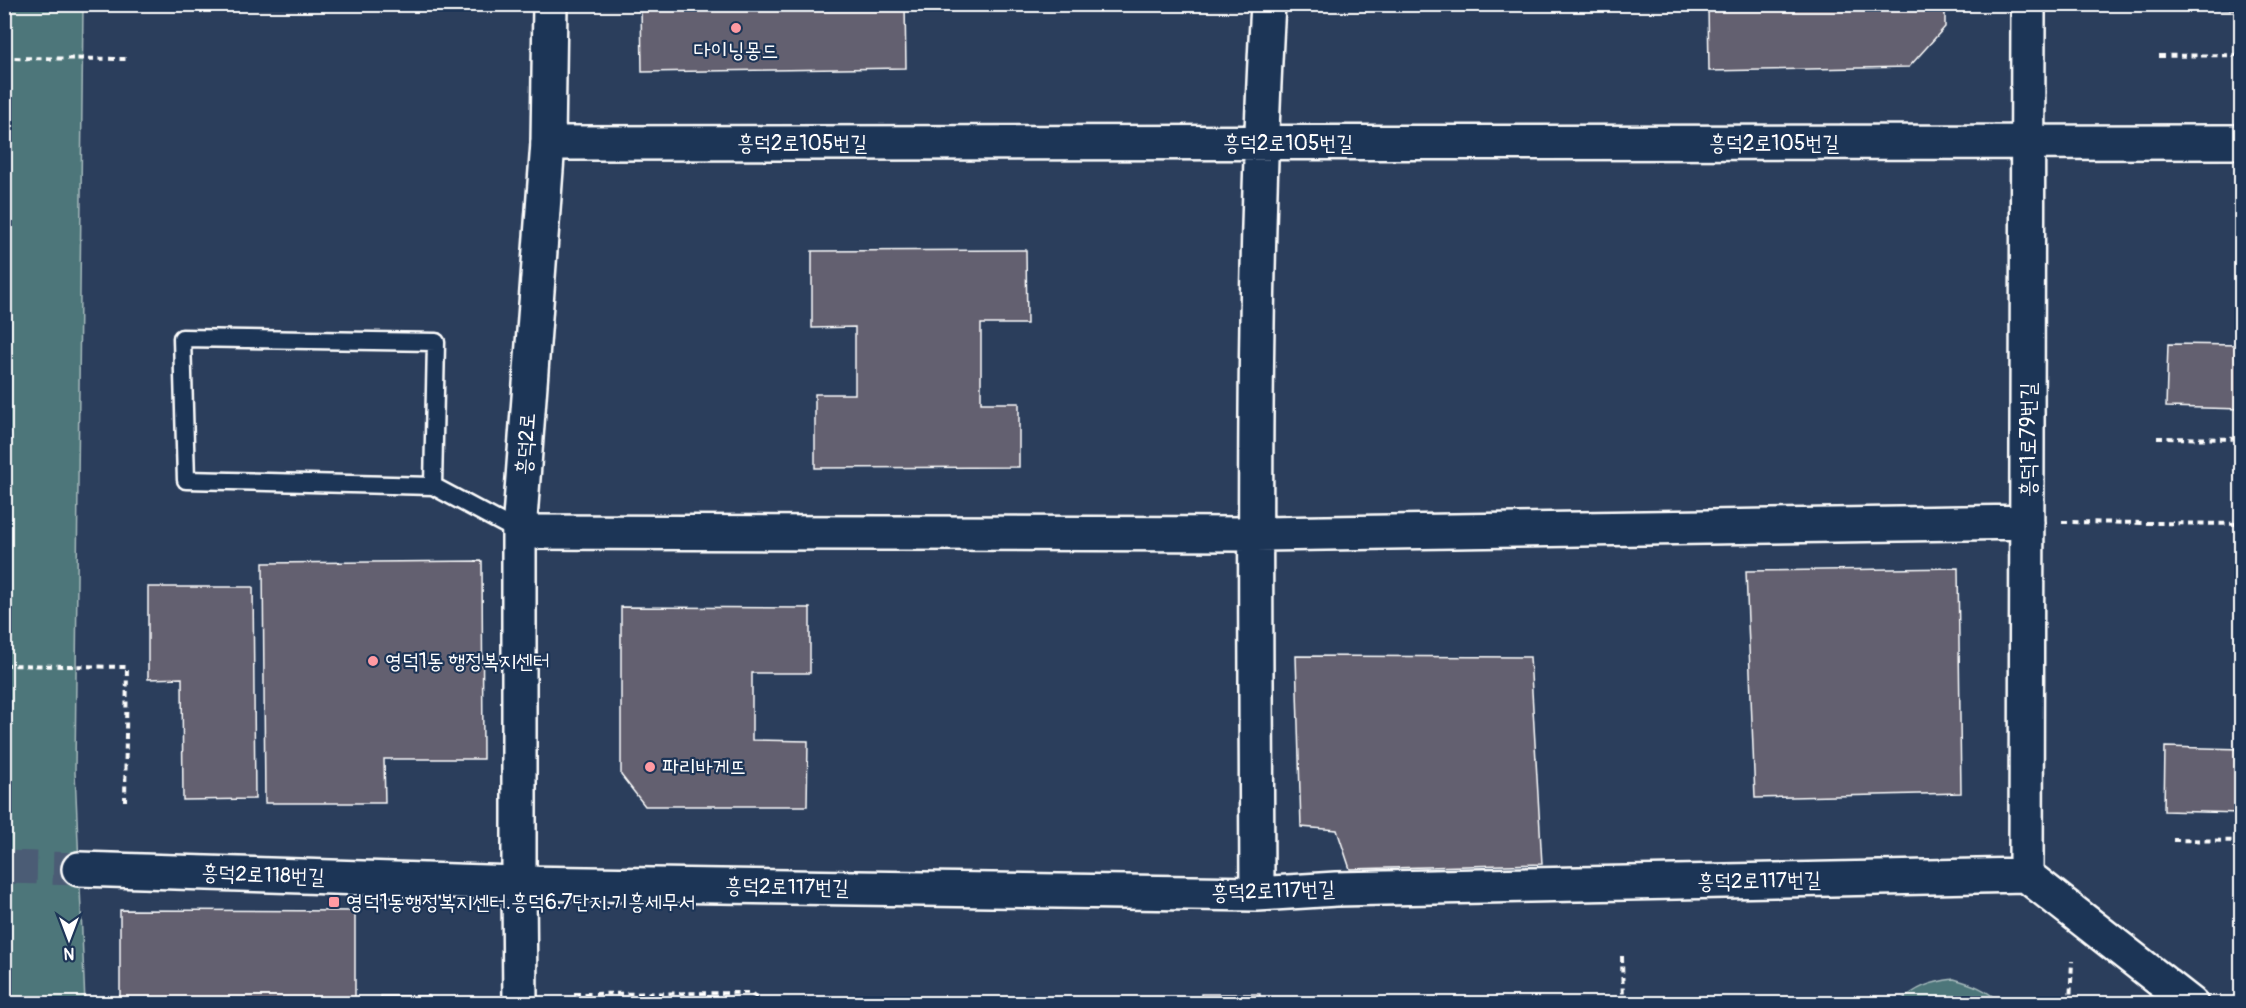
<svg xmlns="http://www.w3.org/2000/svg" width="2246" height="1008" font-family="Pangolin,'Poor Story',sans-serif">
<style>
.green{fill:#4e767a;stroke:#a6babc;stroke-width:1.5}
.building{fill:#646170;stroke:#fff;stroke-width:1.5}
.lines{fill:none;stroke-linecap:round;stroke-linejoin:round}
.street-tunnel{stroke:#4b5b74;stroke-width:33;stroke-dasharray:33 16;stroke-linecap:butt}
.lane-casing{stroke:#fff;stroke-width:21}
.street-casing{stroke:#fff;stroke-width:38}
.secondary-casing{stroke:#fff;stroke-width:38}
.path{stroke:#fff;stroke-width:4;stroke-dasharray:6 4.5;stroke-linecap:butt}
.lane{stroke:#1d3557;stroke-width:16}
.street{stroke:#1d3557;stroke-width:33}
.secondary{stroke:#1d3557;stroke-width:33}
.poi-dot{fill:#ff9aa2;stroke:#1d3557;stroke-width:2}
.labels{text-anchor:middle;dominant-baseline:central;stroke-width:4.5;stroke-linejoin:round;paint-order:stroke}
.poi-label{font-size:21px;fill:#fff;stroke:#1d3557;text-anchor:start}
.street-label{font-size:21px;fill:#fff;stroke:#1d3557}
</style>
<rect width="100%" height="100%" fill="#2b3e5c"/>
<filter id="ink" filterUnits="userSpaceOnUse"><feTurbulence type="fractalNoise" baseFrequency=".0167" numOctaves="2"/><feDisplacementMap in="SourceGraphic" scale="12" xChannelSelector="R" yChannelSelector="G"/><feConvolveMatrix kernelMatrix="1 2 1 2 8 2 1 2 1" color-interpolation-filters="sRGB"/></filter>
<g filter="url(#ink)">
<!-- green -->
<path class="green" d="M5,5h78l-8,767 10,231 -80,1z
M1954,979c17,5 34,10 45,24h-101c19,-16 31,-21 56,-24z"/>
<!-- building -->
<path class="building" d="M641,4h264l1,64 -264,4z
M1708,4h237v23l-36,40 -200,4z
M2190,4h52v6l-53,-1z
M1026,250l1,74h-46v79h38v64l-204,1v-74h40v-67l-43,1v-77z
M2168,344l74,1v64l-76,-2z
M482,561l1,198h-99l1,44h-120l-2,-240z
M1958,568l3,225 -206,5 -9,-227z
M148,587h105l2,212 -72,1 -1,-122 -34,1z
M621,607l189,1v65h-58v67l56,1 -1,65h-162l-24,-31z
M1296,656l234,1 12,207 -192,5 -13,-39 -36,-3z
M2165,747l77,2v64l-78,-2z
M120,910l235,1v93h-235z
M1201,994h59v10h-59z
M381,996h48v8h-48z"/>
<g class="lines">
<!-- street-tunnel -->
<path class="street-tunnel" d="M4,867l75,2"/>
<defs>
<path id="lane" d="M433,486l3,-144 -254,-4 4,142 247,6 86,46"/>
<path id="street" d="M548,143l1694,-1
M519,532l737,2 771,-12
M79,869l440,14 738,11 79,-5 690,-14
M2026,875l2,-871
M2026,875l165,129
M519,883l1,121
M1257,894c-1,-297 -6,-594 11,-890"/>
<path id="secondary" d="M519,883v-351l29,-389 2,-139"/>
</defs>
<!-- lane casing -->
<use href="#lane" class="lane-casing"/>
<!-- street casing -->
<use href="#street" class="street-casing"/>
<!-- secondary casing -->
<use href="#secondary" class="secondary-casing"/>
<!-- path -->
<path class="path" d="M2159,56l83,-1
M4,58l126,1
M2157,438l85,1
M2062,522l180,2
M4,665l123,2 -2,134
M2173,840l69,1
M1622,956l1,48
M574,994l176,-1 18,11
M2070,1004l2,-43"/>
<!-- lane -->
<use href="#lane" class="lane"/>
<!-- street -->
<use href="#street" class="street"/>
<!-- secondary -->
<use href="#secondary" class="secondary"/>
</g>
</g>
<!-- markers -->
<g class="poi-dot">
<circle cx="736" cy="28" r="6"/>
<circle cx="373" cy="661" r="6"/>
<circle cx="650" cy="767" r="6"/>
<rect x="328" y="896" width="12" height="12" rx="3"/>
</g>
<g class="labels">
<!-- poi labels -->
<g class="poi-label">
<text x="736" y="50" text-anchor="middle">다이닝몽드</text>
<text x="385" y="661">영덕1동 행정복지센터</text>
<text x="662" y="767">파리바게뜨</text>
<text x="346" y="902">영덕1동행정복지센터.흥덕6.7단지.기흥세무서</text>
</g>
<!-- street labels -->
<g class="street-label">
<text x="802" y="143">흥덕2로105번길</text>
<text x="1288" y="143">흥덕2로105번길</text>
<text x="1774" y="143">흥덕2로105번길</text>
<text transform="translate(2028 440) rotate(-90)">흥덕1로79번길</text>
<text transform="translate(526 444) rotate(-86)">흥덕2로</text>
<text transform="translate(263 875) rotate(2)">흥덕2로118번길</text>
<text transform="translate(1759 881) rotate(-1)">흥덕2로117번길</text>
<text transform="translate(787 887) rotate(1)">흥덕2로117번길</text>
<text transform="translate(1273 891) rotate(-2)">흥덕2로117번길</text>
</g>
</g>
<!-- margin -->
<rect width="2246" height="1008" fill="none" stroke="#1d3557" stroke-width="24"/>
<rect x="12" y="12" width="2222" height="984" fill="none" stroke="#fff" stroke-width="2" filter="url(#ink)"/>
<!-- north arrow -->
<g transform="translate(69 939) rotate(180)" stroke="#1d3557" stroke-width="4.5" paint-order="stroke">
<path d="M0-4.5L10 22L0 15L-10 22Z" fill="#ffffff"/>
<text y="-9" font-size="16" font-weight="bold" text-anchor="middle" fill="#ffffff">N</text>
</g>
</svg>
